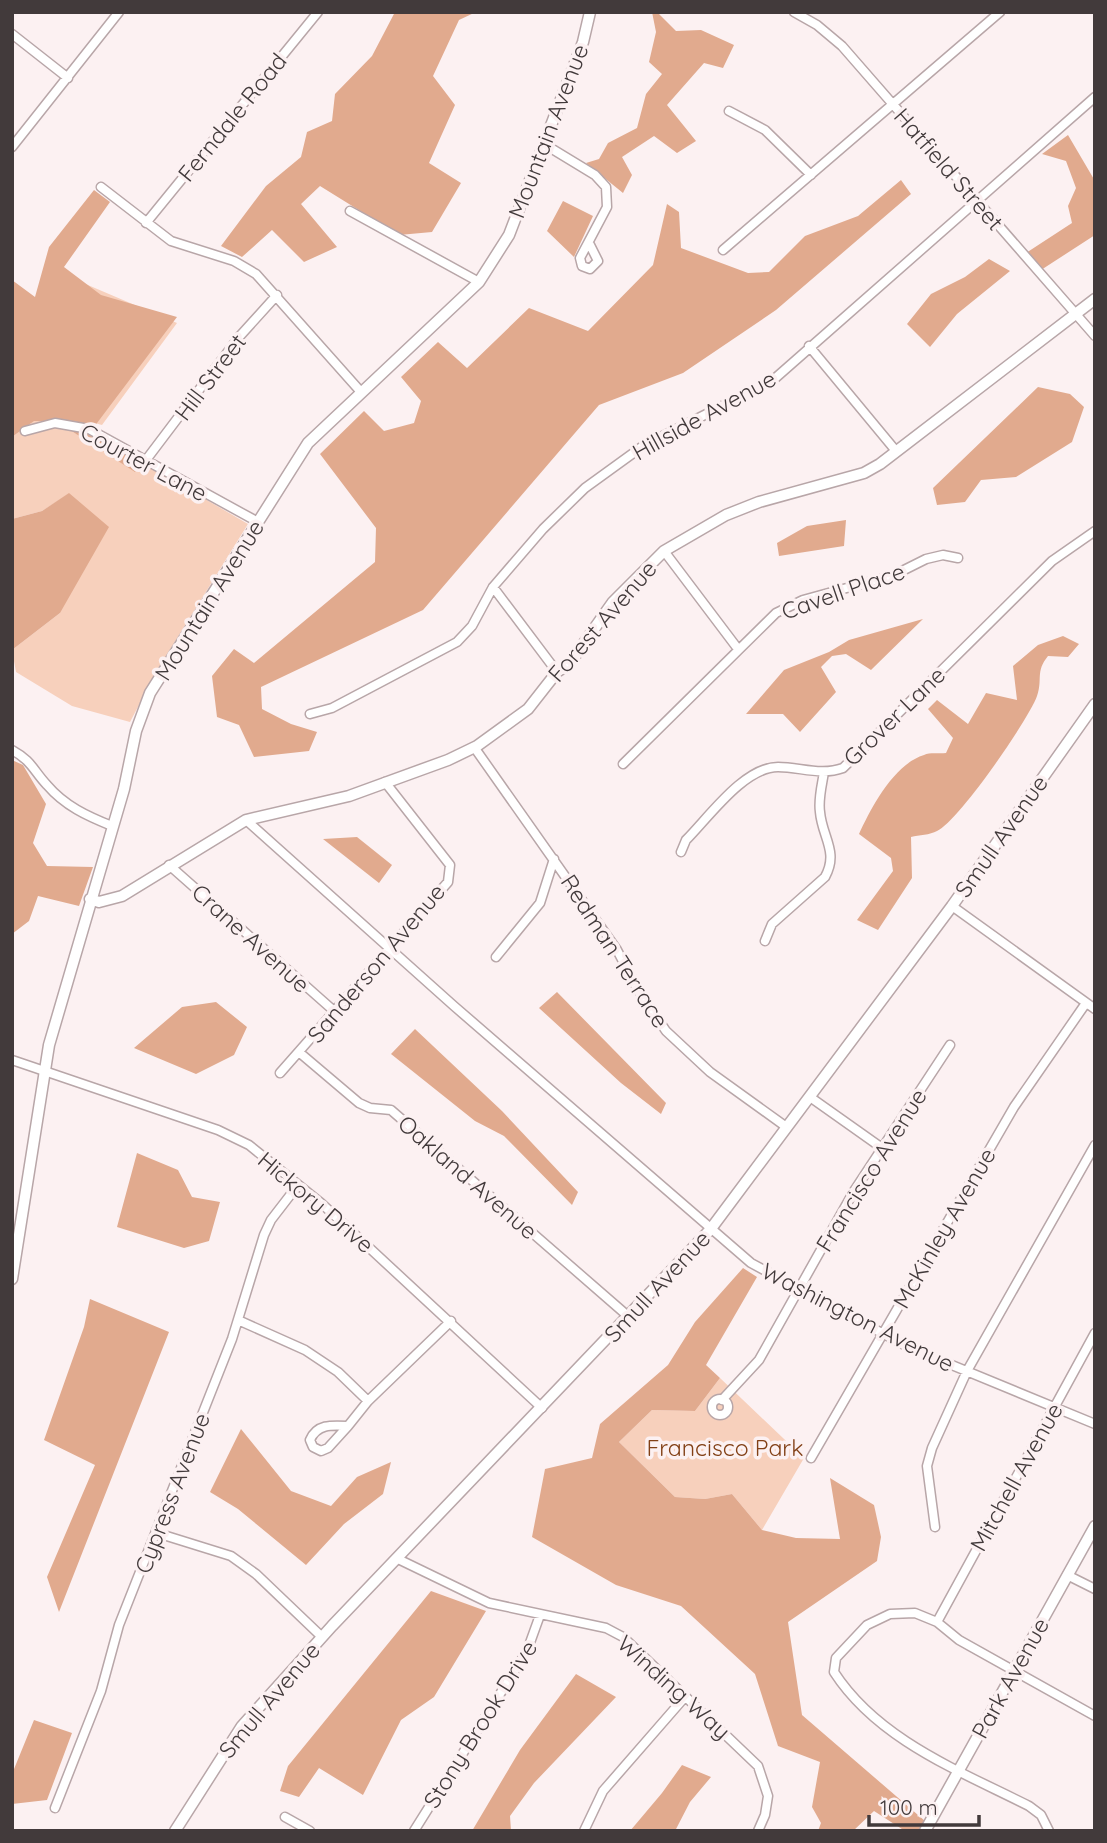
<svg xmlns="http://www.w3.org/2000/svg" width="1107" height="1843" font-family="Quicksand,sans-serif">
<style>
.green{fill:#f7d0bc}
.forest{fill:#e1aa8e}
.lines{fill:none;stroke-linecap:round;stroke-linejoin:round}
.minor-casing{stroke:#b8a6a8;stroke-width:11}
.tertiary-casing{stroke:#b8a6a8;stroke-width:13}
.minor{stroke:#fff;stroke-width:8}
.tertiary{stroke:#fff;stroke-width:10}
.labels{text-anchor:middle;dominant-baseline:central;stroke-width:7;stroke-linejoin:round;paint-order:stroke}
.street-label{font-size:23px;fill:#423a3b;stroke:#fcf1f2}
.park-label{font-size:23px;fill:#824016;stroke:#fcf1f2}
</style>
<rect width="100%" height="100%" fill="#fcf1f2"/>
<!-- green -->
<path class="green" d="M55,271l122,52 -75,102 -53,-14 -15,10h22l79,50 8,-8 105,61 -90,145 -28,53 -58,-16 -56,-34 -4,-22 48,-37 9,-119 -27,17 -30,8v-82l19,-14 -19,-136 20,15z
M720,1378l84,80 -42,72 -30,-36 -27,5 -30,-2 -56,-55 33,-32 43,1z"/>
<!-- forest -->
<path class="forest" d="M395,12h81l-17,8 -26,56 22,29 -26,58 32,20 -29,49 -33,3 -79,-49 -19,18 36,43 -33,15 -32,-32 -30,27 -21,-11 45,-60 35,-29 6,-25 25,-11 3,-27 37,-38z
M652,12h5l19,19 25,-1 33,15 -11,23 -19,-5 -37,42 29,36 -19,12 -23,-17 -32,21 10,18 -9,18 -37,-30 13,-4 9,-16 29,-15 9,-34 16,-20 -13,-12 7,-30z
M1068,135l27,46v54l-54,35 -15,-17 46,-30 -4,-17 8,-18 -10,-27 -24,-7z
M901,180l10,14 -135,116 -93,63 -84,32 -176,205 -162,77 1,22 29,15 26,8 -8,19 -55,6 -15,-32 -22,-8 -5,-41 22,-27 20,14 121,-101 1,-34 -56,-74 44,-43 20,20 30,-8 7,-22 -20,-24 37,-35 29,26 62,-60 59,23 65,-66 14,-61 12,8 2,36 67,25 21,-1 36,-36 53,-20z
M94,190l16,12 -46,65 37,28 76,22 -86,114 52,32 -8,9 -79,-51h-22l-22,16v-157l23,17 14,-50z
M563,201l30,15 -19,41 -27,-26z
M989,259l21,12 -53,43 -27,33 -23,-23 24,-30 34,-17z
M1038,387l32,7 14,13 -12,35 -56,35 -35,3 -16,22 -28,3 -4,-17z
M69,493l40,34 -49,86 -48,37v-131l30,-8z
M846,520l-2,26 -65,10 -2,-13 30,-17z
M923,619l-52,51 -25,-16 -14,2 -11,11 15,25 -36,40 -17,-18h-37l38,-44 45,-18 20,-12z
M1063,636l16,8 -11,13 -20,-1c-13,16 -5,23 -11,40 -8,23 -79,126 -100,135 -7,4 -18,4 -26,6l1,41 -34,52 -21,-10 36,-49 -2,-13 -32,-24c12,-26 35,-70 65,-79 6,-3 15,-1 22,-2l7,-15 -25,-29 9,-9 31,24 18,-31 31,7 -4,-34 25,-21z
M12,760l11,5 23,39 -13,39 14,23 46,1 -14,39 -41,-10 -9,25 -17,13z
M357,837l35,28 -13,18 -56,-44z
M557,992l109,111 -5,11 -40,-31 -82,-75z
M216,1002l31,25 -13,28 -38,19 -62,-26 48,-41z
M415,1029l87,82 76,81 -6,13 -68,-69 -29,-15 -84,-67z
M137,1153l41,17 14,27 28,5 -11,39 -25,7 -67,-21z
M743,1268l14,9 -51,88 14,13 -25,33 -43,-1 -33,32 56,55 30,2 27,-5 30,36 34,8 44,1 -10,-61 44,27 7,32 -4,24 -89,61 14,93 123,106 -6,10h-14l-31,-20 -21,20h-35l3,-8 -9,-16 8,-45 -42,-16 -23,-72 -74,-68 -65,-21 -84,-48 13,-68 47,-11 8,-34 68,-59 27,-43z
M90,1299l79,33 -110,280 -12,-35 48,-112 -51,-25 40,-113z
M241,1429l50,62 40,15 26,-29 34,-15 -8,32 -39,30 -38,41 -68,-56 -28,-17z
M431,1591l55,20 -52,86 -33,23 -38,75 -44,-27 -20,29 -19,-6 8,-25z
M576,1674l40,23 -82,86 -24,33 1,15h-39l48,-81z
M34,1720l38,13 -25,67 -35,4v-30z
M682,1765l29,12 -21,25 -15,29h-45l32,-38z"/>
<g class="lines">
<defs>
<path id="minor" d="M794,12l23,13 25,21 253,290
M12,34l56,44
M729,111l36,19 46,45
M544,144l51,31 11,12 1,20 -27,51 2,8 8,3 8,-8 -9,-18
M12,147l107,-135
M101,187l70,54 63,20 22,13 105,118
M350,211l129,71
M146,223l172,-211
M723,250l277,-238
M809,346l87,105
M25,431l30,-8 34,6 169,93
M146,460l93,-123 38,-42
M664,551l74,98
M493,587l64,85
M310,714l22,-6 125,-66 15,-16 21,-39 50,-58 42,-41 58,-42 129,-65 323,-284
M474,747l143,203 21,40 28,41 44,41 75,54
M12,750c20,11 21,20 35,35 18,21 40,31 65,41
M623,764l153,-151 27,-13 91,-25 32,-16 17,-4 15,3
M246,820l208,186 297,257 157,84 187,77
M681,852l5,-12c23,-23 58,-73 92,-73 22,0 43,9 65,1l209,-207 43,-30
M169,865l165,146
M952,906l143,103
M765,941l7,-17 53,-47c14,-25 -3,-40 -5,-65 -2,-13 2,-27 4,-40
M496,957l44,-54 14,-44
M300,1053l59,50 11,5 21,2 238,207
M12,1060l206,70 31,15 72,58 221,205
M280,1073l168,-191 2,-17 -65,-83
M810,1097l72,51
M238,1320l67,30 33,22 30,29
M712 1407a8 8 0 1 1 16 0a8 8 0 1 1-16 0Z
M722,1400l37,-40 95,-169 96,-146
M348,1426l-20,22 -7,3 -8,-4 -3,-7c7,-16 21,-15 38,-14l20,-25 83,-80
M811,1458l203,-351 72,-104
M935,1527l-8,-61 5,-18 35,-77 128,-226
M157,1533l74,23 25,18 66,63
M398,1559l91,44 117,25 17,9 135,129 10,30 -3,19 -7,16
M1067,1575l28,14
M937,1622l158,-289
M55,1808l46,-117 18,-66 113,-286 32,-104 7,-15 27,-35
M285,1817l25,14
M414,1831l113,-180 13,-36
M584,1831l19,-40 81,-93
M1049,1831l-8,-16 -12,-9c-69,-35 -151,-66 -195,-134l2,-14 31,-33 23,-11 25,-1 22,9 22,18 136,76"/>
<path id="tertiary" d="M90,899l9,3 23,-6 124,-76 103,-24 99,-36 29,-14 51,-37 29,-37 13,-9 43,-61 51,-51 62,-36 33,-13 105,-29 16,-9 215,-165
M12,1279l37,-234 75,-256 12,-58 14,-38 158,-250 171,-161 30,-47 74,-193 7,-30
M175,1831l67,-105 90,-100 378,-396 242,-324 143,-202
M925,1831l170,-305"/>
</defs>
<!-- minor casing -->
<use href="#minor" class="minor-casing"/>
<!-- tertiary casing -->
<use href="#tertiary" class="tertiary-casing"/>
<!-- minor -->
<use href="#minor" class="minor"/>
<!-- tertiary -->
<use href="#tertiary" class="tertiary"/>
</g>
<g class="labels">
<!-- street labels -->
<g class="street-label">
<text transform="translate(232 117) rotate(-51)">Ferndale Road</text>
<text transform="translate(548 131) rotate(-69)">Mountain Avenue</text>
<text transform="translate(949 169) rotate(49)">Hatfield Street</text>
<text transform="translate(210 377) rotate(-53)">Hill Street</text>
<text transform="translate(704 415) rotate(-29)">Hillside Avenue</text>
<text transform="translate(144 462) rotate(28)">Courter Lane</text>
<text transform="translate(843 591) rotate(-19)">Cavell Place</text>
<text transform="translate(209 600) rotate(-58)">Mountain Avenue</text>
<text transform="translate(602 621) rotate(-49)">Forest Avenue</text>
<text transform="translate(894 716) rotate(-44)">Grover Lane</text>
<text transform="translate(1001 836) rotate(-55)">Smull Avenue</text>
<text transform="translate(251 938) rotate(42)">Crane Avenue</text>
<text transform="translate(615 951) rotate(57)">Redman Terrace</text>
<text transform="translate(376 963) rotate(-50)">Sanderson Avenue</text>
<text transform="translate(871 1170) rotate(-58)">Francisco Avenue</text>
<text transform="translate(468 1177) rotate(41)">Oakland Avenue</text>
<text transform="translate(316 1202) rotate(40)">Hickory Drive</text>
<text transform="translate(944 1228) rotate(-60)">McKinley Avenue</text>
<text transform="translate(657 1286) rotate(-47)">Smull Avenue</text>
<text transform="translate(858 1317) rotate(27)">Washington Avenue</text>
<text transform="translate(1016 1477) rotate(-61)">Mitchell Avenue</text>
<text transform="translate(172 1493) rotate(-69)">Cypress Avenue</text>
<text transform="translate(1010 1678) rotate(-61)">Park Avenue</text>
<text transform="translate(674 1687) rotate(42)">Winding Way</text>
<text transform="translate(269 1700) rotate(-50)">Smull Avenue</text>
<text transform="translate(480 1724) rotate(-58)">Stony Brook Drive</text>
</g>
<!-- park labels -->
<g class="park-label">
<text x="725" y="1447">Francisco Park</text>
</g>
</g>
<!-- border -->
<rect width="1107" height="1843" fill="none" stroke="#423a3b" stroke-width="28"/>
<!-- scale -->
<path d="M869 1815v10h110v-10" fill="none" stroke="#423a3b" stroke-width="3.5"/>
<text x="880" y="1815" font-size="21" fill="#423a3b" stroke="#fcf1f2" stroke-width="5" paint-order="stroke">100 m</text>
</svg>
